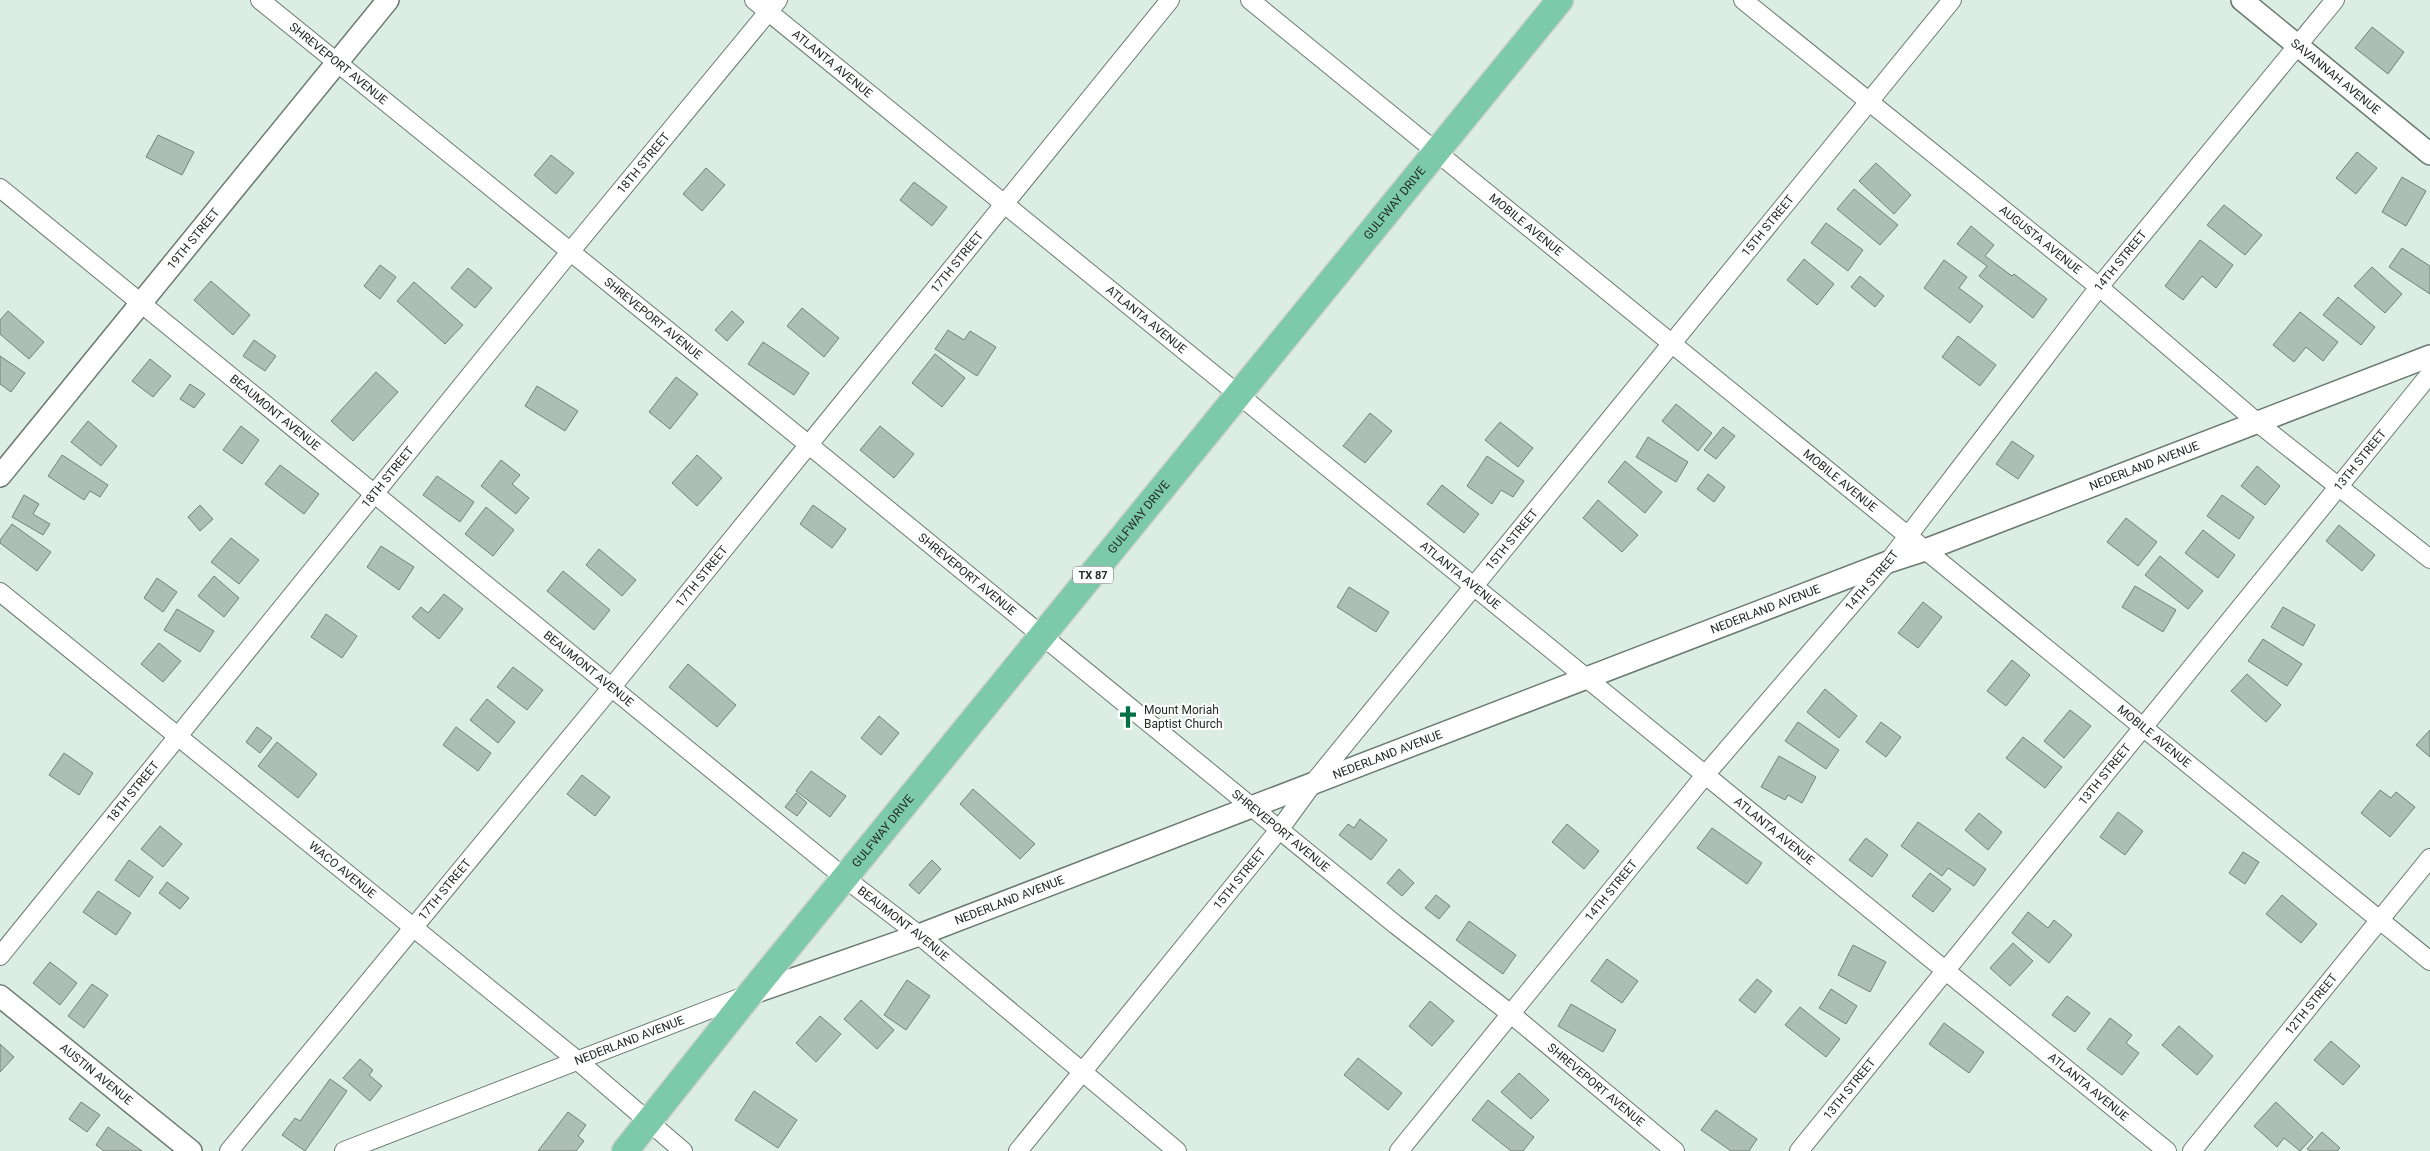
<svg xmlns="http://www.w3.org/2000/svg" width="2430" height="1151" font-family="Roboto,sans-serif">
<style>
.building{fill:#adbeb4;stroke:#738379}
.lines{fill:none;stroke-linecap:round;stroke-linejoin:round}
.minor-casing{stroke:#6a7a71;stroke-width:20}
.tertiary-casing{stroke:#6a7a71;stroke-width:24}
.primary-casing{stroke:#cfd0cf;stroke-width:29}
.minor{stroke:#fff;stroke-width:18}
.tertiary{stroke:#fff;stroke-width:21}
.primary{stroke:#7ccaaa;stroke-width:26}
.labels{text-anchor:middle;dominant-baseline:central;stroke-width:4;stroke-linejoin:round;paint-order:stroke}
.shield{fill:#fff;stroke:#666b68;stroke-width:1}
.shield-label{font-size:11px;font-weight:bold;fill:#242b27}
.street-label{font-size:12px;fill:#242b27;stroke:#fff}
.poi-label{font-size:12px;fill:#242b27;stroke:#fff;text-anchor:start}
</style>
<rect width="100%" height="100%" fill="#dceee3"/>
<!-- building -->
<path class="building" d="M2372,27l32,25 -16,22 -33,-26z
M158,135l36,17 -12,23 -36,-18z
M2357,152l20,16 -21,26 -20,-16z
M551,155l23,18 -18,21 -22,-19z
M1876,163l35,32 -17,19 -35,-33z
M706,168l19,17 -23,26 -19,-17z
M2402,177l24,14 -20,35 -24,-14z
M914,182l33,25 -15,19 -32,-26z
M1854,189l44,36 -18,20 -43,-36z
M2224,205l38,30 -17,20 -38,-30z
M1826,223l37,27 -15,21 -37,-28z
M1971,226l23,19 -9,11 27,20 2,-2 33,25 -14,19 -54,-42 8,-10 -30,-22z
M2200,240l33,25 -17,23 -14,-12 -19,24 -18,-14z
M2402,248l28,18v28l-41,-27z
M1804,259l30,25 -17,21 -30,-25z
M1944,260l23,17 -8,11 24,18 -13,17 -46,-35z
M380,265l16,12 -16,22 -16,-13z
M2372,267l30,27 -17,19 -31,-27z
M468,268l24,20 -17,20 -24,-20z
M1860,276l24,20 -9,11 -24,-20z
M211,281l39,34 -17,20 -39,-35z
M414,282l49,43 -18,19 -48,-43z
M2338,297l37,30 -14,18 -38,-30z
M802,308l37,30 -15,19 -37,-31z
M8,311l36,31 -15,17 -29,-25v-14z
M732,311l12,11 -17,19 -12,-11z
M2300,312l38,30 -15,19 -17,-14 -12,15 -21,-17z
M948,330l16,10 6,-9 26,16 -19,29 -42,-27z
M1958,336l38,29 -16,21 -38,-29z
M254,340l22,16 -11,15 -22,-15z
M763,342l46,31 -15,22 -46,-31z
M935,354l30,24 -23,29 -30,-24z
M0,356l25,17 -14,19 -11,-8z
M150,359l21,17 -18,21 -21,-16z
M376,372l22,20 -45,49 -22,-20z
M676,377l22,17 -28,35 -21,-17z
M190,384l15,10 -11,14 -14,-9z
M537,386l41,25 -13,20 -40,-25z
M1676,404l36,29 -14,18 -36,-30z
M1370,413l22,18 -27,32 -22,-17z
M88,421l29,25 -16,20 -30,-24z
M1500,422l33,26 -15,19 -33,-27z
M241,426l18,14 -17,24 -19,-14z
M880,426l34,28 -20,24 -34,-28z
M1723,427l12,9 -19,23 -12,-9z
M1648,437l40,25 -12,20 -40,-25z
M2012,441l22,15 -16,23 -22,-15z
M62,455l46,30 -8,12 -10,-6 -6,9 -36,-24z
M697,455l25,23 -25,28 -25,-23z
M1487,456l37,25 -11,16 -12,-7 -9,14 -25,-18z
M501,460l19,15 -8,9 17,14 -13,16 -35,-28z
M1625,461l37,31 -17,21 -37,-31z
M280,465l39,29 -15,20 -39,-30z
M2257,466l23,20 -15,19 -24,-19z
M1708,474l17,13 -11,15 -17,-13z
M437,476l37,26 -14,20 -37,-27z
M1442,485l37,29 -15,19 -37,-29z
M24,495l15,9 -6,10 17,10 -7,11 -31,-18z
M2222,495l32,22 -15,22 -32,-23z
M1598,500l40,35 -16,17 -39,-34z
M200,505l13,14 -13,12 -12,-14z
M813,505l33,24 -14,19 -32,-24z
M486,507l28,23 -21,26 -28,-22z
M2126,518l31,24 -19,24 -31,-24z
M12,524l39,28 -14,19 -37,-28v-3z
M2339,525l36,30 -13,16 -36,-30z
M2203,530l32,25 -17,23 -33,-25z
M231,538l28,22 -20,24 -28,-22z
M381,546l33,21 -15,23 -32,-23z
M599,549l37,31 -14,16 -36,-31z
M2160,556l43,35 -15,18 -43,-34z
M563,571l47,39 -16,20 -47,-39z
M214,576l25,22 -15,19 -26,-21z
M157,578l20,14 -14,20 -19,-14z
M2135,586l41,24 -13,22 -41,-25z
M1349,587l40,25 -13,20 -39,-25z
M444,594l19,15 -24,30 -27,-22 9,-10 7,6z
M1923,602l19,15 -24,31 -20,-15z
M2283,607l32,18 -12,21 -32,-19z
M177,609l37,22 -14,21 -36,-22z
M326,614l31,22 -15,22 -31,-21z
M2263,639l39,25 -15,22 -39,-25z
M159,643l22,18 -18,21 -22,-18z
M2012,660l18,15 -24,31 -19,-15z
M688,664l48,41 -19,22 -48,-40z
M513,667l30,23 -16,20 -30,-23z
M2247,674l34,31 -15,17 -35,-31z
M1825,689l32,27 -18,22 -32,-26z
M487,699l28,23 -17,21 -28,-23z
M2070,710l21,16 -27,32 -20,-17z
M879,716l20,17 -18,22 -20,-17z
M1798,722l41,28 -13,19 -41,-28z
M1881,722l20,15 -15,20 -20,-15z
M257,727l15,11 -12,15 -14,-11z
M456,727l35,26 -13,18 -35,-26z
M2430,730v27l-14,-12z
M2023,737l39,30 -17,21 -39,-30z
M277,742l40,32 -19,24 -40,-32z
M64,753l29,20 -14,22 -30,-20z
M1779,756l37,21 -14,26 -14,-8 -3,5 -24,-13z
M811,771l35,25 -16,21 -34,-26z
M582,775l28,22 -15,19 -28,-22z
M973,789l62,55 -15,15 -60,-55z
M2380,790l11,8 5,-6 19,15 -25,30 -29,-24z
M796,793l11,10 -10,13 -12,-9z
M2118,812l25,19 -18,24 -25,-18z
M1979,813l23,19 -14,18 -23,-20z
M1360,819l27,21 -16,20 -32,-25 9,-11 6,4z
M1918,822l68,47 -12,17 -26,-18 -6,8 -41,-30z
M1567,824l32,27 -15,18 -32,-27z
M160,826l22,18 -19,23 -22,-18z
M1712,828l50,35 -15,21 -50,-36z
M1866,838l22,17 -16,22 -23,-17z
M2243,852l16,10 -14,22 -16,-11z
M129,860l24,17 -14,20 -24,-17z
M932,860l9,9 -22,25 -10,-9z
M1399,869l15,14 -12,13 -15,-13z
M1930,873l21,16 -18,23 -21,-16z
M167,882l22,16 -9,11 -21,-16z
M98,891l33,22 -15,22 -33,-23z
M1436,895l14,11 -11,13 -14,-11z
M2282,895l35,29 -16,19 -35,-29z
M2028,912l20,16 6,-8 18,15 -23,28 -37,-30z
M1469,921l47,34 -13,19 -47,-34z
M2013,943l20,18 -23,25 -20,-18z
M1853,945l33,17 -16,30 -32,-17z
M1607,959l31,22 -16,22 -31,-22z
M50,962l27,21 -17,22 -27,-22z
M1757,979l15,12 -17,22 -16,-13z
M907,980l23,16 -24,34 -22,-15z
M92,984l16,11 -24,33 -16,-12z
M1831,989l26,17 -11,18 -27,-16z
M2067,996l23,17 -15,19 -23,-17z
M861,1000l33,30 -17,19 -33,-30z
M1430,1001l24,20 -22,25 -23,-20z
M1571,1004l45,26 -13,22 -45,-26z
M1800,1007l40,32 -14,18 -41,-32z
M820,1016l21,18 -25,28 -20,-19z
M2110,1018l22,17 -6,8 13,10 -17,22 -35,-26z
M1944,1023l40,29 -15,21 -40,-29z
M2179,1026l34,30 -16,19 -35,-30z
M2331,1041l29,25 -17,19 -29,-25z
M0,1044l14,13 -14,15z
M1358,1058l44,35 -14,17 -44,-35z
M360,1059l13,11 -4,5 13,11 -12,15 -27,-23z
M1519,1073l30,27 -18,19 -30,-27z
M330,1079l17,12 -42,60 -23,-16 13,-17 5,3z
M754,1091l43,29 -19,28 -43,-28z
M1488,1100l46,37 -11,14h-12l-39,-31z
M81,1102l19,13 -13,17 -18,-13z
M2276,1102l37,35 -13,14 -16,-13 -7,9 -23,-21z
M1716,1110l41,29 -8,12h-18l-30,-21z
M568,1112l18,13 -8,11 6,5 -8,10h-38z
M108,1127l34,24h-38l-8,-6z
M2322,1132l18,16 -3,3h-27l-3,-2z"/>
<g class="lines">
<defs>
<g id="minor">
<path id="s1" d="M260,0l549,445 587,480 115,89 164,137"/>
<path id="s2" d="M754,0l1413,1151"/>
<path id="s3" d="M1250,0l1180,961"/>
<path id="s4" d="M1743,0l356,287 159,136 172,136"/>
<path id="s5" d="M0,188l846,691 73,56 258,216"/>
<path id="s6" d="M0,592l578,469 105,90"/>
<path id="s7" d="M0,956l570,-704 208,-252"/>
<path id="s8" d="M229,1151l382,-463 559,-688"/>
<path id="s9" d="M344,1151l403,-156"/>
<path id="s10" d="M1018,1151l261,-321 35,-48 638,-782"/>
<path id="s11" d="M1399,1151l307,-377 182,-212 211,-275 236,-287"/>
<path id="s12" d="M1799,1151l631,-777"/>
<path id="s13" d="M2192,1151l238,-293"/>
</g>
<g id="tertiary">
<path id="s14" d="M2242,0l188,154"/>
<path id="s15" d="M0,476l388,-476"/>
<path id="s16" d="M750,994l169,-59 969,-373 37,-12 505,-194"/>
<path id="s17" d="M0,996l191,155"/>
</g>
<g id="primary">
<path id="s18" d="M625,1151l125,-157 810,-994"/>
</g>
</defs>
<!-- minor casing -->
<use href="#minor" class="minor-casing"/>
<!-- tertiary casing -->
<use href="#tertiary" class="tertiary-casing"/>
<!-- primary casing -->
<use href="#primary" class="primary-casing"/>
<!-- minor -->
<use href="#minor" class="minor"/>
<!-- tertiary -->
<use href="#tertiary" class="tertiary"/>
<!-- primary -->
<use href="#primary" class="primary"/>
</g>
<!-- icons -->
<defs>
<symbol id="church-bare" viewBox="-9 -9 18 18"><path d="M-1.2-6h2.4v3.5h3.3v2.4h-3.3V6h-2.4V-.1h-3.3v-2.4h3.3Z" fill="#006e47" stroke="#fff" stroke-width="2.5" paint-order="stroke"/></symbol>
</defs>
<g fill-rule="evenodd">
<use href="#church-bare" x="1112" y="701" width="32" height="32"/>
</g>
<g class="labels">
<!-- shield labels -->
<rect class="shield" x="1073" y="566.5" width="40" height="17" rx="4"/>
<g class="shield-label">
<text x="1093" y="575">TX 87</text>
</g>
<!-- street labels -->
<g class="street-label">
<text stroke="none"><textPath href="#s2" startOffset="101">ATLANTA AVENUE</textPath></text>
<text stroke="none"><textPath href="#s1" startOffset="101">SHREVEPORT AVENUE</textPath></text>
<text stroke="none"><textPath href="#s14" startOffset="121">SAVANNAH AVENUE</textPath></text>
<text stroke="none"><textPath href="#s7" startOffset="1021">18TH STREET</textPath></text>
<text stroke="none"><textPath href="#s18" startOffset="1221">GULFWAY DRIVE</textPath></text>
<text stroke="none"><textPath href="#s3" startOffset="356">MOBILE AVENUE</textPath></text>
<text stroke="none"><textPath href="#s10" startOffset="1191">15TH STREET</textPath></text>
<text stroke="none"><textPath href="#s15" startOffset="306">19TH STREET</textPath></text>
<text stroke="none"><textPath href="#s4" startOffset="382">AUGUSTA AVENUE</textPath></text>
<text stroke="none"><textPath href="#s11" startOffset="1146">14TH STREET</textPath></text>
<text stroke="none"><textPath href="#s8" startOffset="1149">17TH STREET</textPath></text>
<text stroke="none"><textPath href="#s1" startOffset="506">SHREVEPORT AVENUE</textPath></text>
<text stroke="none"><textPath href="#s2" startOffset="506">ATLANTA AVENUE</textPath></text>
<text stroke="none"><textPath href="#s5" startOffset="355">BEAUMONT AVENUE</textPath></text>
<text stroke="none"><textPath href="#s12" startOffset="890">13TH STREET</textPath></text>
<text stroke="none"><textPath href="#s16" startOffset="1491">NEDERLAND AVENUE</textPath></text>
<text stroke="none"><textPath href="#s7" startOffset="616">18TH STREET</textPath></text>
<text stroke="none"><textPath href="#s3" startOffset="761">MOBILE AVENUE</textPath></text>
<text stroke="none"><textPath href="#s18" startOffset="816">GULFWAY DRIVE</textPath></text>
<text stroke="none"><textPath href="#s10" startOffset="786">15TH STREET</textPath></text>
<text stroke="none"><textPath href="#s1" startOffset="911">SHREVEPORT AVENUE</textPath></text>
<text stroke="none"><textPath href="#s2" startOffset="911">ATLANTA AVENUE</textPath></text>
<text stroke="none"><textPath href="#s8" startOffset="744">17TH STREET</textPath></text>
<text stroke="none"><textPath href="#s11" startOffset="741">14TH STREET</textPath></text>
<text stroke="none"><textPath href="#s16" startOffset="1086">NEDERLAND AVENUE</textPath></text>
<text stroke="none"><textPath href="#s5" startOffset="760">BEAUMONT AVENUE</textPath></text>
<text stroke="none"><textPath href="#s3" startOffset="1166">MOBILE AVENUE</textPath></text>
<text stroke="none"><textPath href="#s16" startOffset="681">NEDERLAND AVENUE</textPath></text>
<text stroke="none"><textPath href="#s12" startOffset="485">13TH STREET</textPath></text>
<text stroke="none"><textPath href="#s7" startOffset="211">18TH STREET</textPath></text>
<text stroke="none"><textPath href="#s18" startOffset="411">GULFWAY DRIVE</textPath></text>
<text stroke="none"><textPath href="#s1" startOffset="1316">SHREVEPORT AVENUE</textPath></text>
<text stroke="none"><textPath href="#s2" startOffset="1316">ATLANTA AVENUE</textPath></text>
<text stroke="none"><textPath href="#s6" startOffset="441">WACO AVENUE</textPath></text>
<text stroke="none"><textPath href="#s10" startOffset="351">15TH STREET</textPath></text>
<text stroke="none"><textPath href="#s8" startOffset="339">17TH STREET</textPath></text>
<text stroke="none"><textPath href="#s11" startOffset="336">14TH STREET</textPath></text>
<text stroke="none"><textPath href="#s16" startOffset="276">NEDERLAND AVENUE</textPath></text>
<text stroke="none"><textPath href="#s5" startOffset="1165">BEAUMONT AVENUE</textPath></text>
<text stroke="none"><textPath href="#s13" startOffset="189">12TH STREET</textPath></text>
<text stroke="none"><textPath href="#s9" startOffset="306">NEDERLAND AVENUE</textPath></text>
<text stroke="none"><textPath href="#s17" startOffset="124">AUSTIN AVENUE</textPath></text>
<text stroke="none"><textPath href="#s1" startOffset="1721">SHREVEPORT AVENUE</textPath></text>
<text stroke="none"><textPath href="#s2" startOffset="1721">ATLANTA AVENUE</textPath></text>
<text stroke="none"><textPath href="#s12" startOffset="80">13TH STREET</textPath></text>
</g>
<!-- poi labels -->
<g class="poi-label">
<text x="1144" y="710">Mount Moriah<tspan x="1144" dy="14">Baptist Church</tspan></text>
</g>
</g>
</svg>
